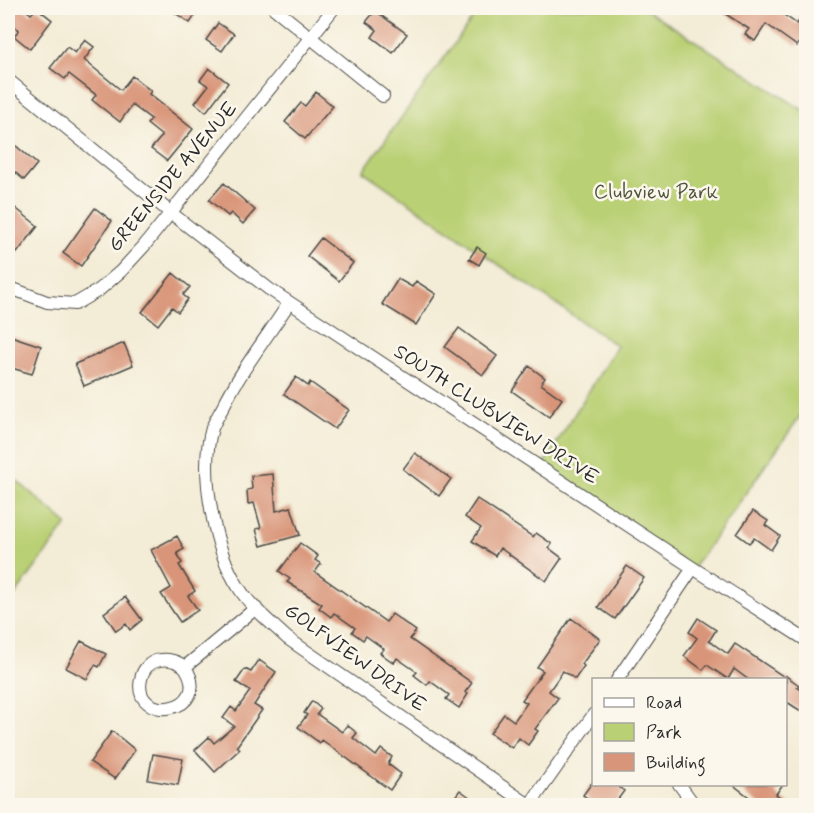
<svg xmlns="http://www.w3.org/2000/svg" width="814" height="813" font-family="Mynerve,sans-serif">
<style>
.green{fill:#bad074;stroke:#727e50;stroke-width:1.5}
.building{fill:#d99579}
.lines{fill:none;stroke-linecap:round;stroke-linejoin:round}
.street-casing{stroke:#494845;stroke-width:14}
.street{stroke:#fff;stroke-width:12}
.labels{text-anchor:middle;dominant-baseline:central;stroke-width:5;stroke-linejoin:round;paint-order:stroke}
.street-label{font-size:20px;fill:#2b2b2b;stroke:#fbf7ec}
.park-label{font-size:20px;fill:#4f543d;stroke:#fbf7ec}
</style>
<rect width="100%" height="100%" fill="#fbf7ec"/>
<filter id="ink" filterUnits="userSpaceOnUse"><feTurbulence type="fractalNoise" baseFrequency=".0167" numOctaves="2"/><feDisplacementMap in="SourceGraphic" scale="12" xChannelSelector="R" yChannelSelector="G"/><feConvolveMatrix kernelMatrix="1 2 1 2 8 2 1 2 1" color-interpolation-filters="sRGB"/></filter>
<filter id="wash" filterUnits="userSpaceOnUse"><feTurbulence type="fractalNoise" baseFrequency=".008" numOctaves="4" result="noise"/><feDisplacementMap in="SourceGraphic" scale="24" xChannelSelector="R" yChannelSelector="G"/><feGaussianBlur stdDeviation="1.35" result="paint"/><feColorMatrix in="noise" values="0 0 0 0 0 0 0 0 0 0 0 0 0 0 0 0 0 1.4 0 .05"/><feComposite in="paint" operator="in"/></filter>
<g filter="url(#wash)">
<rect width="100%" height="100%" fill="#f3ecd6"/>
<!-- green -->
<path class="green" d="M480,8h164l162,104v296l-113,160 -152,-100 76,-122 -254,-175z
M8,473l59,51 -59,81z"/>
<g id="blocks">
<!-- building -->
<path class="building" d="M8,8h15l8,6 6,-6 15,12 -22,29 -16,-13 5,-6 -11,-9z
M168,8h32l-10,15z
M716,8h58l23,16 10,-14v23l-10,13 -31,-22 -11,17 -10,-7 4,-5z
M375,11l32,23 -14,19 -21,-16 5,-7 -11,-8z
M218,23l16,11 -12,17 -16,-11z
M85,40l9,7 -10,13 37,30 11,-14 19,15 -2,3 44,35 -26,32 -16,-12 11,-13 -15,-12 4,-5 -19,-14 -12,17 -28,-22 4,-5 -27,-21 -4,5 -15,-11 17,-21 8,6z
M209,68l19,15 -22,29 -11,-9 13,-17 -8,-6z
M316,92l17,14 -28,33 -20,-17 16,-19 4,3z
M15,145l22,19 -13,16 -16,-14v-12z
M224,183l31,27 -12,14 -12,-11 -3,3 -19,-16z
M8,202l30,24 -21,27 -9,-8z
M95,208l17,13 -31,45 -18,-13z
M321,238l32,25 -14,18 -32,-25z
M477,247l9,6 -7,12 -10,-6z
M173,273l17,14 -7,8 5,4 -10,13 -6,-5 -14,18 -16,-13z
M398,279l14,8 4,-6 20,13 -20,31 -34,-21z
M459,328l38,28 -14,19 -38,-28z
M8,335l33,11 -9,28 -24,-7z
M124,343l9,22 -49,21 -9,-22z
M529,366l16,12 -4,6 21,15 -13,18 -37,-26z
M296,377l12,9 2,-4 39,28 -14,19 -51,-35z
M415,453l36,26 -12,17 -36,-27z
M273,474l3,37 15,-4 9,28 -39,11 -5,-17 5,-1 -7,-25 -6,1 -1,-14 5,-1 -1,-13z
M477,499l56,38 3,-4 16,11 -3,4 13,10 -16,23 -46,-33 -5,8 -23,-15 9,-13 -16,-11z
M753,511l15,10 -3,4 15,11 -9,14 -17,-12 -5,5 -12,-9z
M177,536l7,13 -7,4 5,10 -3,2 16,26 -7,5 10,14 -18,12 -19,-28 10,-6 -20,-38z
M300,543l18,13 -3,4 6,4 -6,8 71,50 6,-8 24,17 -6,8 62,44 -7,9 3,2 -9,14 -13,-9 3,-4 -19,-14 -3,4 -13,-10 3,-3 -20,-14 -3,5 -14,-10 4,-4 -18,-13 -3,4 -11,-8 3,-4 -21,-15 -3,4 -12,-9 3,-4 -35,-22 3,-3 -11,-8z
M627,566l17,12 -29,41 -17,-12z
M125,597l17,23 -12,10 -4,-6 -10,7 -12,-18z
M571,618l29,21 -18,25 2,2 -9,13 -12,-8 -14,20 9,7 -23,31 3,2 -10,14 -9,-7 -7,10 -22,-15 14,-19 10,7 13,-18 -5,-3 21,-29 -6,-4z
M698,618l18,12 -7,11 19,13 7,-10 51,34v-2l13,9 -2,2 10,7v21l-20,-13 -1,3v-25h-37l-15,-11 -6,10 -21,-14 -4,5 -19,-14 13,-18 -8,-6z
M81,641l25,13 -7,13 -4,-2 -8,14 -21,-11z
M259,660l17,12 -22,33 8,5 -25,36 3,3 -25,23 -20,-22 14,-13 5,6 20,-17 -11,-8 8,-11 5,4 14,-20 -14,-9 9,-13 6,3z
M312,701l9,8 -4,5 25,18 5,-7 10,8 -4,5 23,18 5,-7 11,8 -4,7 13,10 -11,16 -68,-50 -2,3 -22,-16 9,-12 -3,-2z
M112,731l23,19 -20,29 -25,-17z
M153,754l30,5 -5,26 -30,-5z
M591,784h24l9,7 -11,15h-15l-15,-11z
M732,784h51l-7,10 15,12h-30z
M460,790l22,16h-34z"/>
</g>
</g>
<g filter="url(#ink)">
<use href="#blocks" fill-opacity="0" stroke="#494845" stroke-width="1.5"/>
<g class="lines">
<defs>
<path id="street" d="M274,8l109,88
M8,80l163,133 98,76 424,279 113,72
M8,287l39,15 28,2 24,-14 22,-19 23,-25 190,-238
M289,303c-22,34 -48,67 -66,104 -4,7 -8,14 -11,21 -13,44 2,122 27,160 12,19 31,34 48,50l242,167
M185,667c30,46 -54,58 -44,12 4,-22 29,-24 44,-12l71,-59
M617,680l76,-112
M679,784l16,22
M529,806l65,-92"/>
</defs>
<!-- street casing -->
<use href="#street" class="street-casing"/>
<!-- street -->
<use href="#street" class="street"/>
</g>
</g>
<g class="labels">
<!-- street labels -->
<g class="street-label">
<text transform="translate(173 177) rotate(-50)">GREENSIDE AVENUE</text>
<text transform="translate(496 415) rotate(33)">SOUTH CLUBVIEW DRIVE</text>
<text transform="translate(355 658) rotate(36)">GOLFVIEW DRIVE</text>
</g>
<!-- park labels -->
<g class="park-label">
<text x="656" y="192">Clubview Park</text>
</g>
</g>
<!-- margin -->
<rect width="814" height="813" fill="none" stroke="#fbf7ec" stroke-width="30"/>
<!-- legend -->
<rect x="592" y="678" width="195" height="108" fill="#fbf7ec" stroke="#a8a59f" stroke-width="1.5"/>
<rect x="604" y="698" width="30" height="9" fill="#ffffff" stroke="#a8a59f" stroke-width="1.5"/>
<text x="646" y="708" font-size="18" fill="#2b2b2b">Road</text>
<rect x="604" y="723" width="30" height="18" fill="#bad074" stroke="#a8a59f" stroke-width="1.5"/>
<text x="646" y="738" font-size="18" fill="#2b2b2b">Park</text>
<rect x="604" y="753" width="30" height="18" fill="#d99579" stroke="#a8a59f" stroke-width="1.5"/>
<text x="646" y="768" font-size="18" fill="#2b2b2b">Building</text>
</svg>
